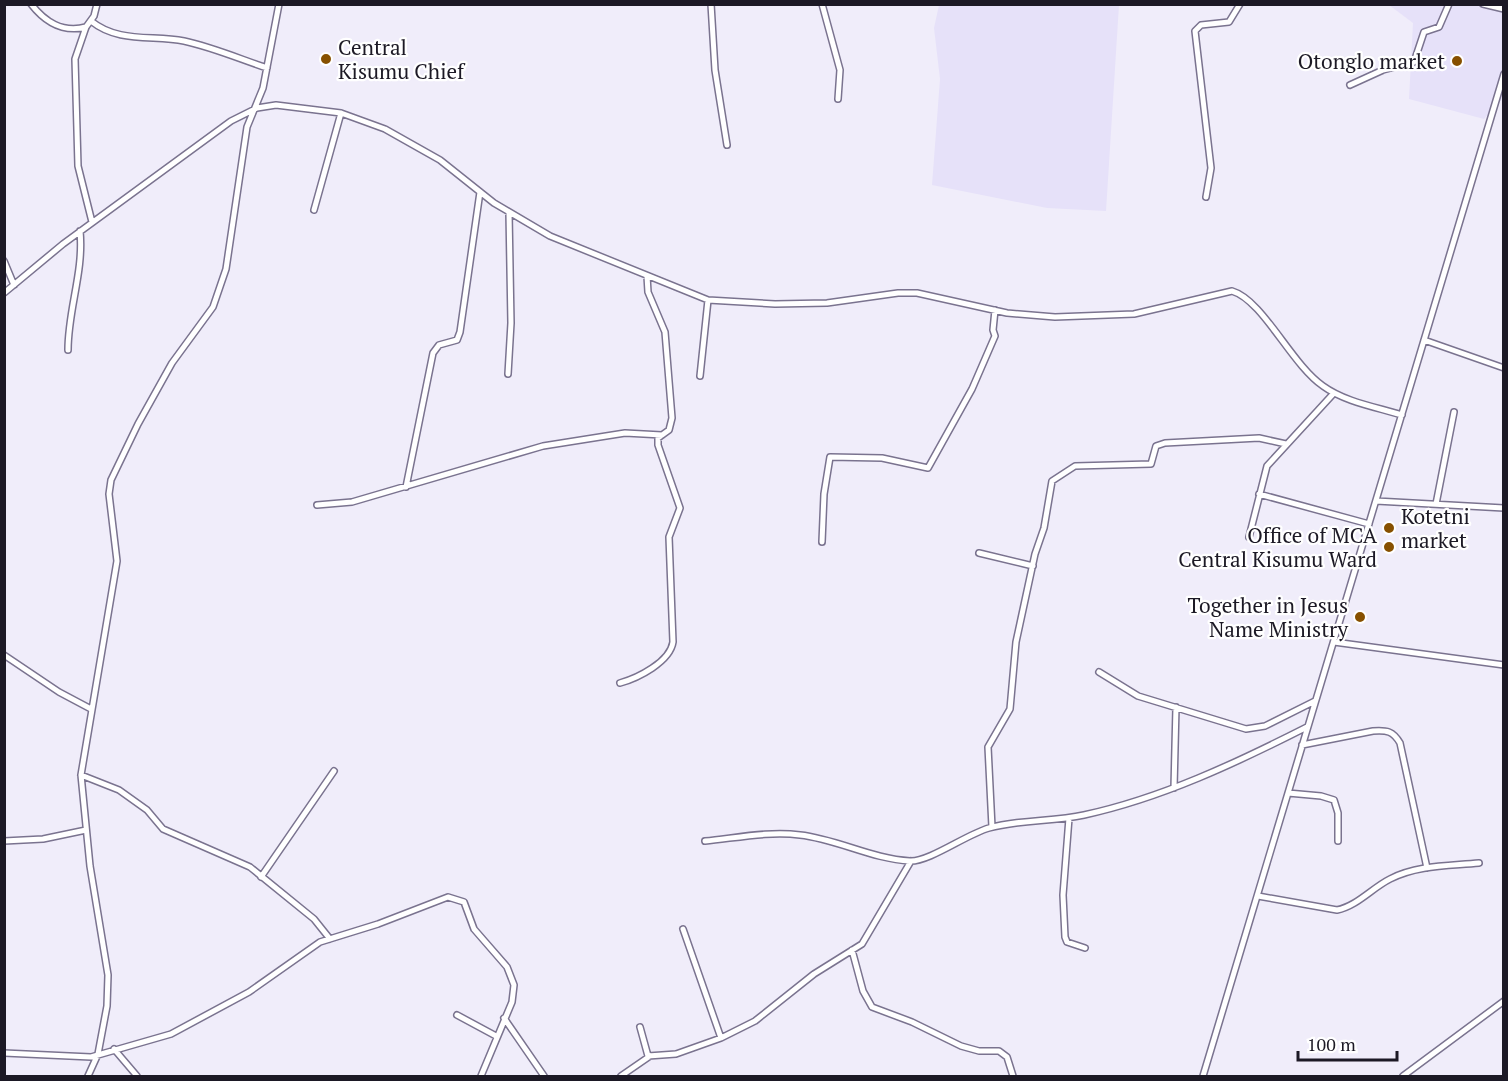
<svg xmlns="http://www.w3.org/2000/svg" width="1508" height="1081" font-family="'PT Serif',serif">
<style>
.built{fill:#e6e1f9}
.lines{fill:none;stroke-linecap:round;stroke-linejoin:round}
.minor-casing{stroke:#7a738f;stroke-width:8}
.minor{stroke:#fff;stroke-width:5}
.poi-dot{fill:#875000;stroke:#fff;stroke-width:2}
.labels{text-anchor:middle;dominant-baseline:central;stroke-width:4.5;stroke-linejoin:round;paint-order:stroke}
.poi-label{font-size:21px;fill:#1c1925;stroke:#fff;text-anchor:end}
</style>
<rect width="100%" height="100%" fill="#f0edfa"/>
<!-- built -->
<path class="built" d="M939,5h180l-13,206 -59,-3 -115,-23 8,-106 -6,-51z
M1389,5h114v93l-19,21 -75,-20 4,-76z"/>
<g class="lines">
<defs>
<path id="minor" d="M31,4c14,18 31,29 55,23
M711,4l4,66 12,75
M822,4l18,66 -2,29
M1483,4l21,5
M91,21c27,22 61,14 93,20 28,6 56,18 83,27
M1350,85l33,-15 31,-8 10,-30 15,-5 10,-23
M1206,197l5,-29 -16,-137 6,-6 28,-3 11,-18
M314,210l27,-97
M92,222l-14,-56 -3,-107 11,-32 8,-11 3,-12
M4,261l10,24
M4,293l59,-49 168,-123 26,-13 19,-3 65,8 44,16 55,31 54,43 56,33 158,64 67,4 52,-1 71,-10h19l90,20 48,4 79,-3 98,-23c31,9 59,73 91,95 22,16 53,21 79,29
M1424,340l80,28
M68,350c0,-41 16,-78 12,-119
M508,374l3,-51 -2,-110
M700,376l8,-76
M406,487l27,-134 6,-8 18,-5 3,-8 20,-140
M1259,494l110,30
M1376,501l128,7
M1436,504l18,-92
M317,505l35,-3 191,-56 82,-13 37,2
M1249,537l18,-71 67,-73
M822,542l2,-48 6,-37 52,1 46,10 44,-79 23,-53 -2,-6 2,-20
M979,553l54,13
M1334,642l170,23
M4,655l55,37 32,17
M1099,672l39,24 108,33 19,-3 50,-25
M620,683c18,-5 50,-21 53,-41l-4,-105 11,-29 -22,-63v-7l11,-8 3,-12 -7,-86 -17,-40 -1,-16
M1302,745l71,-14c14,-1 20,0 27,12l27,125
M81,775l38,15 28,20 16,19 87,38 64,52 16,20
M1174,788l2,-81
M1288,793l33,3 13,4 4,13v28
M1069,818l-6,77 2,42 2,5 18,6
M992,827l-4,-80 22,-38 6,-67 19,-88 9,-26 8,-47 23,-15 76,-2 5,-18 9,-3 94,-5 27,6
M4,841l39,-2 43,-9
M705,841c31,-3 64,-10 95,-6 37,4 72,24 110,26 19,1 57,-27 79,-33 31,-9 63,-6 95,-13 78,-17 152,-52 223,-88
M261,877l73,-106
M1258,896l79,14c20,-4 35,-22 53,-31 27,-14 59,-13 89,-16
M683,929l38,109
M852,950l11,41 9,16 40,15 49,24 18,5h20l8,6 6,19
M457,1015l39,21
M504,1018l40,58
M640,1027l8,29 28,-2 45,-16 34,-17 59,-47 48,-30 49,-83
M114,1049l23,27
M4,1053l87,4 80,-23 78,-42 71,-50 58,-18 70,-27 16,5 10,27 33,38 7,18 -2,17 -31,74
M88,1076l10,-22 9,-48 1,-31 -18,-109 -9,-91 36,-214 -8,-67 2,-14 27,-56 34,-61 41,-56 13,-38 21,-142 16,-39 16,-84
M621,1076l29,-20
M1203,1076l301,-1002
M1403,1076l101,-75"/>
</defs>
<!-- minor casing -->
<use href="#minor" class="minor-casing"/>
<!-- minor -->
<use href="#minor" class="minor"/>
</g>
<!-- markers -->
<g class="poi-dot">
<circle cx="326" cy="59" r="6"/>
<circle cx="1457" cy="61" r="6"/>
<circle cx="1389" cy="528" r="6"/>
<circle cx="1389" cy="547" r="6"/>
<circle cx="1360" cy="617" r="6"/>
</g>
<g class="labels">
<!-- poi labels -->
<g class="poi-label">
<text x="338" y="47" text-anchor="start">Central<tspan x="338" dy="24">Kisumu Chief</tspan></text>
<text x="1445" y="61">Otonglo market</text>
<text x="1401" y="516" text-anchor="start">Kotetni<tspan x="1401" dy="24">market</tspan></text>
<text x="1377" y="535">Office of MCA<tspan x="1377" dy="24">Central Kisumu Ward</tspan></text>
<text x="1348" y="605">Together in Jesus<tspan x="1348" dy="24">Name Ministry</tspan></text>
</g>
</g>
<!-- border -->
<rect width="1508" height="1081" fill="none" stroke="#1c1925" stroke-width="12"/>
<!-- scale -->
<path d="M1298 1051v9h99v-9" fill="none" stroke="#1c1925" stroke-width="3"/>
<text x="1307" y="1051" font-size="18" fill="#1c1925" stroke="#ffffff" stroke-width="4.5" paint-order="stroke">100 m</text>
</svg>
